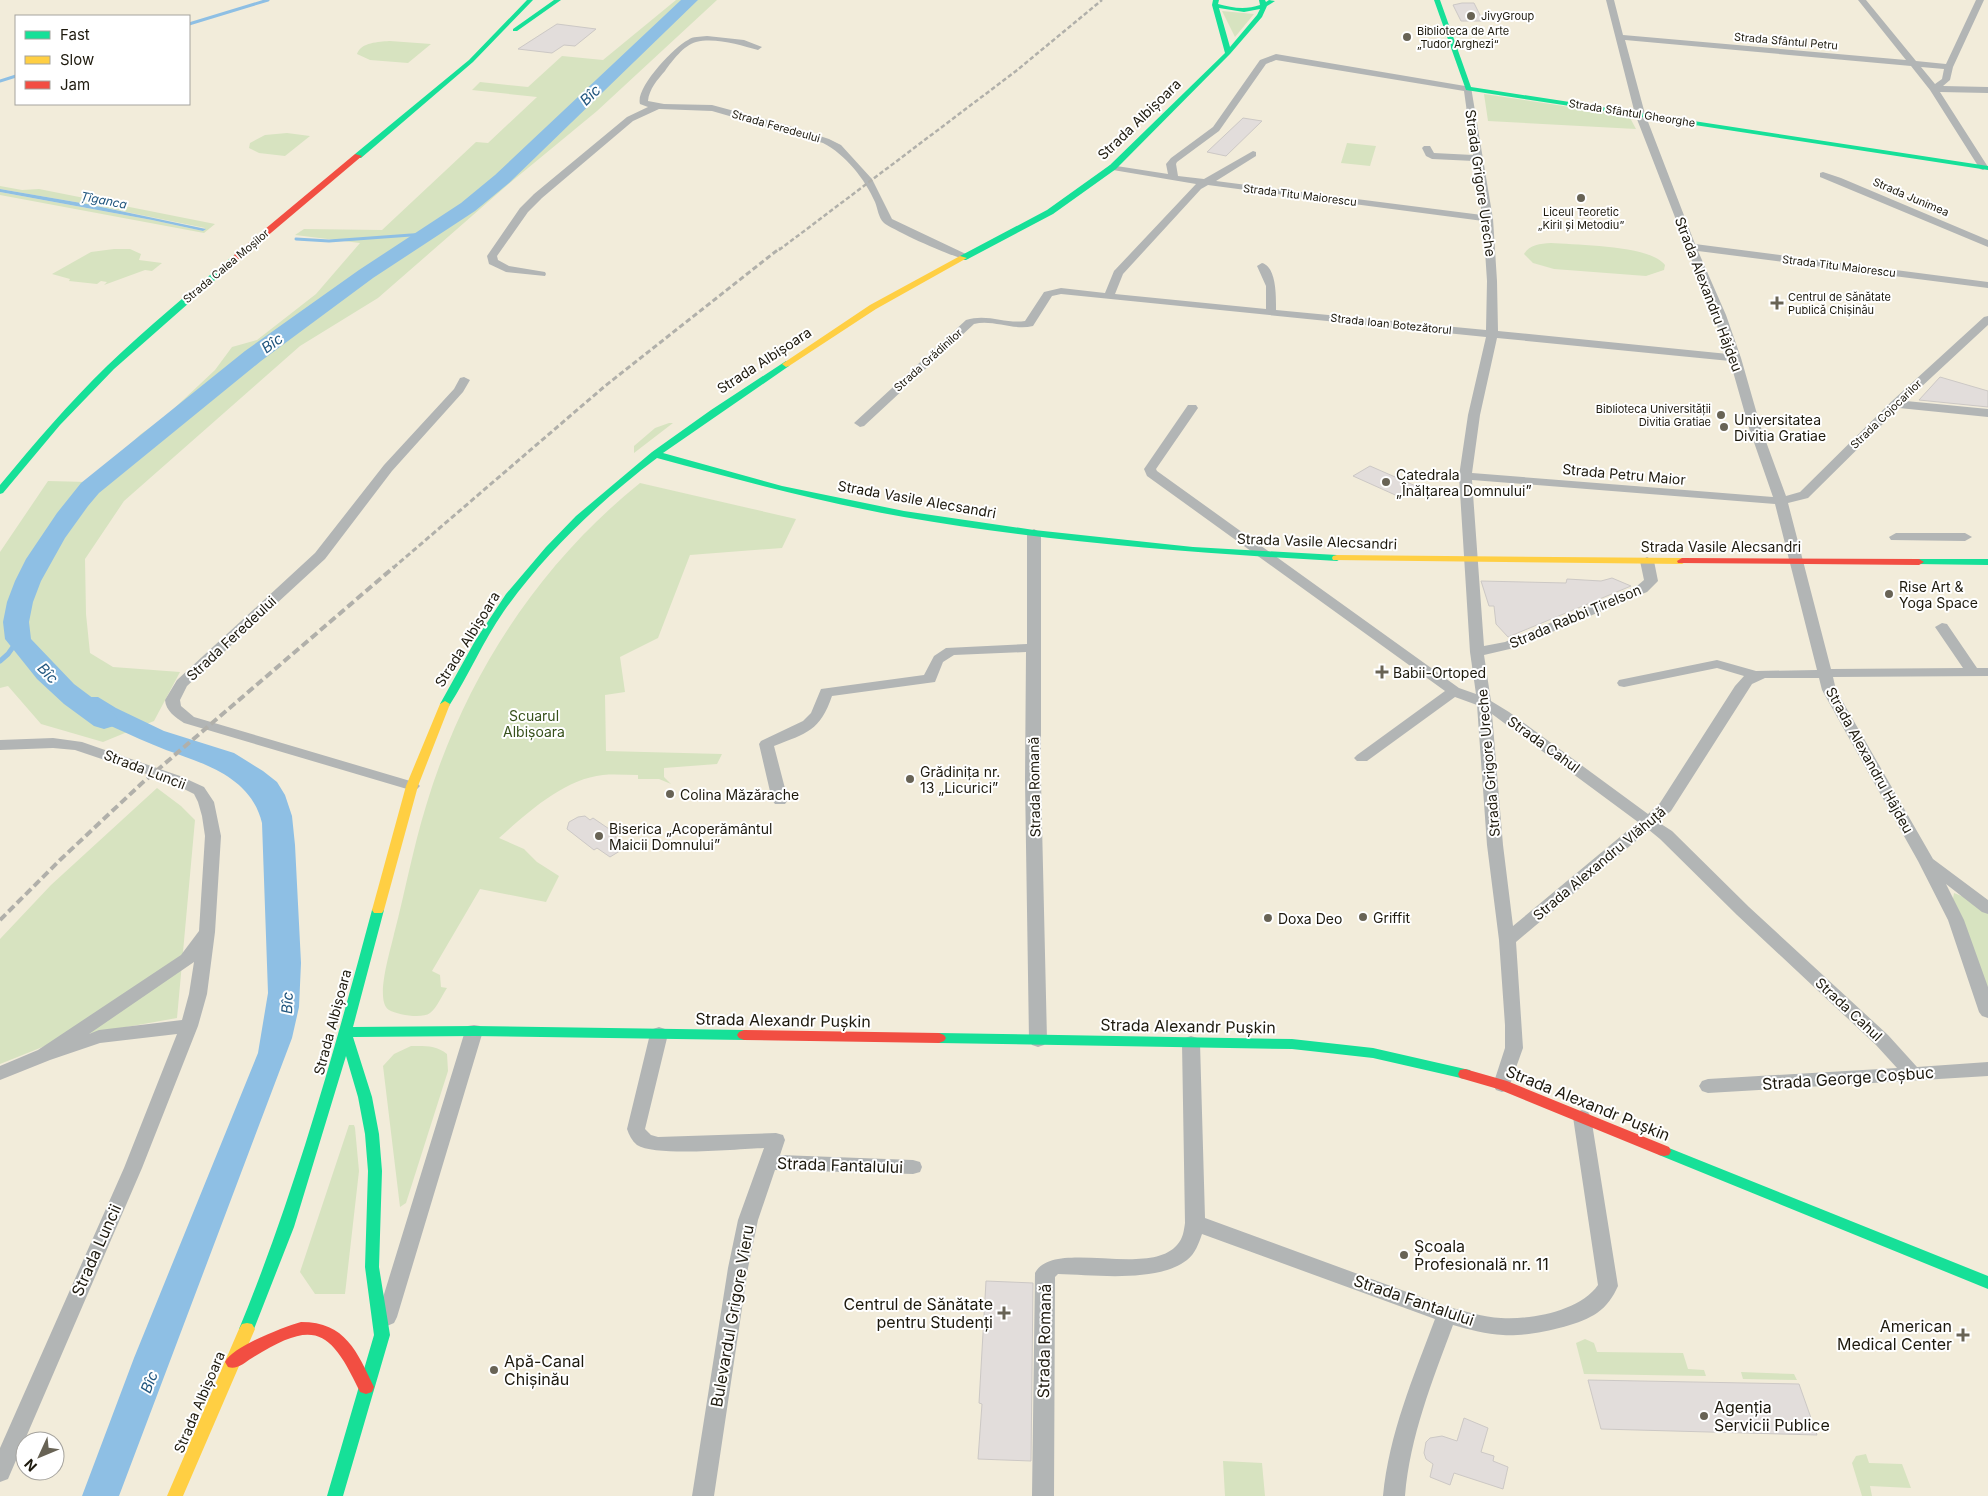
<svg xmlns="http://www.w3.org/2000/svg" width="1988" height="1496" font-family="Inter,sans-serif">
<style>
.green{fill:#d7e3c0}
.water{fill:#8ebfe4}
.lines{fill:none;stroke-linecap:round;stroke-linejoin:round}
.stream-far1{stroke:#8ebfe4;stroke-width:3}
.stream{stroke:#8ebfe4;stroke-width:5}
.river{fill:#8ebfe4;fill-rule:evenodd}
.building{fill:#e2dddb;stroke:#ccc8c5}
.street{fill:#b2b5b5;fill-rule:evenodd}
.fast{fill:#16e098;fill-rule:evenodd}
.slow{fill:#ffcf43;fill-rule:evenodd}
.jam{fill:#f24e42;fill-rule:evenodd}
.rail-far2{stroke:#b1b0aa;stroke-width:2.5;stroke-dasharray:4.5 2.5;stroke-linecap:butt}
.rail-far1{stroke:#b1b0aa;stroke-width:3;stroke-dasharray:5.5 3;stroke-linecap:butt}
.rail{stroke:#b1b0aa;stroke-width:4;stroke-dasharray:8 4;stroke-linecap:butt}
.poi-dot{fill:#686355;stroke:#fff;stroke-width:2}
.labels{text-anchor:middle;dominant-baseline:central;stroke-width:4;stroke-linejoin:round;paint-order:stroke}
.far-poi-label{font-size:11px;fill:#1d190d;stroke:#fff;text-anchor:start}
.far-street-label{font-size:11px;fill:#1d190d;stroke:#fff}
.far-water-label{font-size:12px;font-style:italic;fill:#22577f;stroke:#fff}
.street-label{font-size:14px;fill:#1d190d;stroke:#fff}
.poi-label{font-size:14px;fill:#1d190d;stroke:#fff;text-anchor:start}
.park-label{font-size:14px;fill:#36501a;stroke:#fff}
.water-label{font-size:15px;font-style:italic;fill:#22577f;stroke:#fff}
.near-street-label{font-size:16px;fill:#1d190d;stroke:#fff}
.near-poi-label{font-size:16px;fill:#1d190d;stroke:#fff;text-anchor:start}
</style>
<rect width="100%" height="100%" fill="#f2ecda"/>
<!-- green -->
<path class="green" d="M676,0h41l-120,111 -86,71 -133,116 -78,48 -176,155 -39,58 1,55 4,39 23,14 67,5 -26,49 -51,21 -62,-18 -33,-38 -8,2v-136l48,-71 40,1 53,-48 25,-18 49,-46 17,-23 25,-7 59,-46 44,-51 -65,-8 9,-6 78,1 94,-88 12,1 49,-46 -65,-7 8,-8 48,5 34,-31 41,4z
M1222,11l32,3 -19,23z
M389,41h1l41,3 -23,19 -38,-3 -13,-6c4,-12 22,-12 32,-13z
M1484,94l145,22 7,13 -148,-8z
M287,133l23,3 -25,20 -26,-3 -10,-5 1,-5 15,-8z
M1347,143l29,3 -6,20 -29,-3z
M0,186l22,4 17,-1 176,35 -11,9 -204,-38v-3l152,28 51,11 2,-3 -118,-24 -87,-15z
M1551,243c26,2 99,2 114,22l-1,5 -18,6 -92,-7 -21,-6 -9,-9c6,-10 16,-10 27,-11z
M114,249h16l11,5 -2,6 23,3 -10,8 -7,-1 -41,15 3,-3 -6,-1 -4,3 -28,-3 1,-2 -18,-5 39,-22z
M669,423h4l-39,30v-7l21,-18z
M640,483l156,36 -14,29 -92,7 -32,83 -38,19 5,35 -20,3 1,56 116,3 -5,10 -53,4v9l7,7 -12,-5h-21v-4c-12,0 -24,-1 -35,0 -39,4 -76,38 -104,63l25,11 13,13 22,14 -13,26 -66,-13 -48,82 8,4 1,12 6,1c-5,7 -10,20 -17,25 -8,6 -32,2 -41,-3 -15,-9 2,-61 5,-76 11,-42 19,-86 32,-128 38,-127 111,-240 214,-323z
M157,788l24,18 14,14 -18,198 -112,20 -65,26v-125l51,-54z
M1954,893l20,8 14,11v76l-36,-84z
M411,1046c14,0 25,-1 36,8l1,17 -42,132 -6,4 -17,-141 11,-12z
M349,1125h5l1,3 4,43 -14,123h-30l-15,-22z
M1585,1339l9,4 3,9 86,1 5,16 16,1 2,6 -122,-2 -8,-31z
M1741,1372l53,2 3,6 -54,-1z
M1866,1454l3,9 33,1 9,24 -41,-2 2,10h-10l-10,-33 4,-7z
M1223,1461l39,2 3,33h-40z"/>
<!-- water -->
<path class="water" d="M0,189l87,15 119,25 -3,2 -51,-11 -152,-28z
M71,697h27l18,11 48,23 70,22 29,18 14,11 8,13 7,21 3,29 6,118 -2,44 -7,31 -173,458h-37l52,-138 124,-305 10,-60 -6,-170c-11,-46 -57,-59 -96,-73 -18,-7 -35,-15 -53,-23 -19,-8 -31,-11 -42,-30z"/>
<g class="lines">
<!-- stream-far1 -->
<path class="stream-far1" d="M189,24l79,-24
M0,81l16,-5
M296,239l33,2 96,-7"/>
<!-- stream -->
<path class="stream" d="M0,661l8,-7 10,-14"/>
<!-- river -->
<path class="river" d="M681,0h17l-189,183 -34,28 -102,67 -112,83 -162,132 -11,13 -23,32 -24,43 -8,21 -4,20 2,17 43,45 40,30 4,6 -4,6 -10,3 -10,-3 -30,-22 -27,-25 -32,-40 -2,-17 4,-20 8,-21 11,-22 31,-46 24,-30 164,-132 114,-81 102,-67 34,-28z"/>
</g>
<!-- building -->
<path class="building" d="M1462,3h12l9,18h-22l-8,-16z
M557,24l39,5 -21,17 -11,-1 -12,8 -34,-4z
M1243,118l19,3 -36,35 -19,-4z
M1940,377l48,14v16l-69,-7z
M1370,466l48,21 -16,11 -49,-22z
M1612,578l19,8 -123,51 -12,-13 -2,-18h-5l-8,-25 85,2 1,-4 34,2z
M585,816l5,4 3,-2 25,17 -3,2 13,9 -18,11 -13,-9 -3,2 -27,-21 2,-7 9,-5z
M986,1281l47,2 -2,178 -53,-2 4,-55 -3,-1z
M1588,1380l211,4 18,51 -216,-6z
M1464,1418l24,10 -7,24 13,4 -1,5 15,6 -5,22 -49,-16 -4,12 -20,-8 3,-13 -7,-5 -2,-6 2,-11 4,-4 12,-2 15,5z"/>
<g class="lines">
<!-- street -->
<path class="street" d="M1606,0h8l9,35 283,25 -48,-60h8l50,61 30,3 30,-64h8l-31,67 -3,13 -7,6 45,1v6l-48,-1 48,75 -5,3 -3,-1 -50,-79 -19,-24 -286,-26 20,74 50,130 293,38v6l-290,-37 28,64 15,43 20,70 25,68 14,-4 92,-91 92,-84 4,-1v9l-82,76 82,8v8l-89,-9 -91,90 -20,5 43,166 132,-1 -28,-41 7,-4 5,1 30,44h11v8l-155,1 3,13 97,169 55,41v14l-6,-2 -36,-28 18,36 24,67v31l-6,-2 -3,-4 -31,-92 -30,-59 -96,-171 -3,-12h-54l-13,6 -81,127 -13,11 14,9 77,76 139,128 29,32 71,-5v14l-280,17 -6,-2 -3,-5 3,-5 6,-2 189,-11 -21,-23 -139,-130 -77,-76 -11,-9 -133,112 7,106 -15,42 -6,2 -6,-2 -3,-5 12,-37v-23l-6,-85 -12,-95 -10,-140 -22,-8 -88,64h-10l-3,-3 3,-3 88,-64 -298,-215 -3,-7 44,-64h8l2,3 -42,61 1,2 302,217 17,6 -6,-42 -11,-176 9,-61 18,-78 -425,-43 -9,2 -19,30c-20,5 -40,-7 -59,-2l-110,102 -4,1 -6,-4 112,-103c21,-7 39,4 59,1l19,-29 17,-4 44,5 9,-22 82,-87 -83,-14 -5,-3 2,-2 58,9 -2,-10 5,-6 42,-31 47,-67 16,-6 195,33 22,132 4,62 1,50 230,23 -93,-240zM1276,60l188,31 9,64 -39,-2 -4,-7h-6l-2,2 4,8 6,3 42,2 8,54 -266,-34 40,-25v-4l-3,-1 -49,28 -26,-3 -2,-12 1,-2 42,-31 47,-67zM1921,67l23,2 -2,10 -7,5zM1208,185l275,36 4,60 -1,49 -210,-20c0,-12 1,-43 -14,-47l-5,3 9,20v23l-151,-15 8,-20 78,-85zM1497,338l233,23 19,67 24,69 -301,-24 8,-58zM1472,480l303,24 42,166 -61,1 -39,-11 -98,20 -2,3 2,3 5,1 93,-19 27,8 -9,10 -75,117 -12,11 -139,-102 -18,-11 -7,-46 30,-7 133,-56 11,-11 -4,-20 -7,-4 -7,4 4,19 -7,6 -132,56 -21,4zM1492,714l146,108 -125,104 -10,-81z
M707,36l37,4 18,7 -4,3c-18,-5 -43,-13 -62,-8 -12,3 -24,19 -31,29 -7,8 -16,18 -17,30l16,3 48,1 74,20 43,14 12,6 31,34 20,40 76,36 1,2 -1,2c-9,2 -75,-29 -84,-36 -6,-6 -6,-14 -9,-21 -10,-23 -30,-48 -52,-59l-111,-32 -53,-2 -26,12 -91,77 -14,14 -31,44 1,4 11,6 36,6 1,2 -1,2 -39,-4 -17,-8 -2,-8 33,-48 14,-14 93,-77 21,-10 -8,-3c-5,-16 34,-57 48,-64 5,-4 12,-3 19,-4z
M1823,172l18,6 147,62v7l-168,-70v-4z
M464,377l6,3 -7,12 -71,79 -67,88 -138,127 -7,14 1,6 13,11 223,66 3,3 -3,3h-10l-223,-66c-9,-6 -18,-12 -19,-23l12,-20 138,-127 69,-88 70,-76 6,-11z
M1034,529l7,4v248l6,259 -3,5 -6,2 -6,-2 -3,-5 -4,-259 1,-129 -72,3 -11,7 -8,20 -103,14c-12,35 -25,37 -58,50l14,54 -3,4h-10l-3,-4 -13,-56 2,-3 42,-20 8,-8 10,-24 103,-14 10,-19 12,-8 81,-4v-111z
M1896,533h69l7,4 -7,4 -74,-1 -2,-3z
M53,738l29,4 98,34 24,11 10,15 7,34 -6,96 -8,62 -9,32 -56,142 -131,304 -3,7 -8,3v-34l124,-280 53,-134 -77,9 -50,17 -50,20v-14l38,-16 143,-95 18,-24 6,-95 -3,-20 -4,-14 -4,-8 -24,-12 -95,-32 -22,-2 -53,2v-10zM194,962l-5,32 -7,26 -83,10 -10,4z
M474,1025l6,1 3,5 -86,286 -3,6 -7,3 -7,-3 -3,-6 88,-286 3,-5z
M659,1027l6,2 3,5 -23,95 6,6 7,2 118,-4 7,2 2,5 -5,15 133,5 7,2 2,5 -2,5 -7,2 -138,-4 -17,50 -10,48 -34,228h-22l36,-228 10,-48 26,-72c-26,1 -108,9 -127,-3 -5,-4 -8,-10 -10,-16l23,-95 3,-5z
M1191,1036l6,2 3,5 5,175 243,89c17,4 35,10 53,11 30,2 79,-7 97,-33l-25,-168 3,-5 6,-2 6,2 3,5 27,169c-5,11 -11,20 -21,27 -20,14 -71,24 -94,22 -17,-1 -33,-5 -50,-10 -21,57 -43,111 -48,171h-22c6,-62 30,-118 52,-177l-233,-85c-3,9 -7,20 -15,26 -30,23 -92,15 -129,14l-3,3 -1,219h-22l3,-223c18,-35 114,5 142,-28 6,-6 7,-15 8,-22l-3,-180 3,-5z"/>
<!-- fast -->
<path class="fast" d="M527,0h6l-60,62 -112,96h-6v-4l114,-94z
M554,0h7l-44,31h-4v-2z
M1213,0h6l-1,4c14,4 28,6 42,1l-1,-5h6l1,2 3,-2 6,1 -8,5 -5,11 -32,37 -114,115 -63,45 -87,46h-6v-4l87,-46 63,-45 115,-112 -13,-48zM1219,8l25,4 16,-3 -3,6 -27,32z
M1434,0h6l31,87 517,79v4l-522,-80z
M234,255l7,2 -127,112 -54,56 -57,68 -3,1v-9c34,-41 69,-82 107,-119 41,-39 84,-75 127,-111z
M786,361l4,3 -1,2 -126,87 119,33 122,25 130,19 159,17 144,8 5,3 -5,3c-145,-8 -290,-19 -433,-44 -84,-15 -165,-37 -247,-59 -57,43 -111,94 -153,153 -21,30 -35,64 -55,95h-8l-1,-2 35,-63 31,-47 40,-47 30,-31 76,-64 59,-42z
M1919,559h69v6l-73,-1 -1,-2z
M378,906l4,1 2,3 -31,117 121,-1 270,4 5,2 2,3 -2,3 -5,2 -270,-4 -121,1 19,60 7,37 3,37 -3,96 11,68 -47,161h-16l47,-161 -9,-68 3,-96 -3,-37 -7,-37 -12,-41 -52,171 -42,107 -5,1 -5,-1 -3,-5c56,-136 95,-277 133,-419l2,-3z
M939,1033l353,6 81,9 92,21 5,1 2,4 -2,4 -5,1 -92,-21 -81,-9 -353,-6 -5,-2 -2,-3 2,-3z
M1664,1146l324,130v13l-329,-134 -2,-4 2,-4z"/>
<!-- slow -->
<path class="slow" d="M960,256l7,2 -91,51 -87,57 -3,1 -4,-3 88,-59z
M1337,555l345,3 5,3 -5,3 -349,-4 -1,-2 1,-2z
M445,701l5,3 -32,82 -34,124 -2,3h-8l-2,-3 34,-124 34,-82z
M247,1323l5,1 3,5 -72,167h-16l72,-167 3,-5z"/>
<!-- jam -->
<path class="jam" d="M355,154l7,2 -122,103h-6v-4z
M1682,558l237,1 5,3 -5,3 -241,-2 -1,-2z
M744,1030l195,3 5,2 2,3 -2,3 -5,2 -195,-3 -5,-2 -2,-3 2,-3z
M1465,1069l42,12 162,66 2,4 -2,4 -5,1 -5,-1 -161,-66 -38,-11 -2,-4 2,-4z
M301,1322c45,0 56,30 73,65l-2,5 -6,2 -6,-2c-30,-64 -46,-73 -108,-34 -8,5 -15,12 -24,9l-3,-5c8,-16 59,-35 76,-40z"/>
<!-- rail-far2 -->
<path class="rail-far2" d="M779,250l237,-179 86,-71"/>
<!-- rail-far1 -->
<path class="rail-far1" d="M393,568l212,-182 175,-138"/>
<!-- rail -->
<path class="rail" d="M0,920l60,-60 81,-76 253,-217"/>
</g>
<!-- markers -->
<g class="poi-dot">
<circle cx="1471" cy="16" r="5"/>
<circle cx="1407" cy="37" r="5"/>
<circle cx="1581" cy="198" r="5"/>
<path d="M1774.5 295.5h5v5h5v5h-5v5h-5v-5h-5v-5h5z"/>
<circle cx="1721" cy="415" r="5"/>
<circle cx="1724" cy="427" r="5"/>
<circle cx="1386" cy="482" r="5"/>
<circle cx="1889" cy="594" r="5"/>
<path d="M1379.5 664.5h5v5h5v5h-5v5h-5v-5h-5v-5h5z"/>
<circle cx="910" cy="779" r="5"/>
<circle cx="670" cy="794" r="5"/>
<circle cx="599" cy="836" r="5"/>
<circle cx="1363" cy="917" r="5"/>
<circle cx="1268" cy="918" r="5"/>
<circle cx="1404" cy="1255" r="5"/>
<path d="M1001.5 1305.5h5v5h5v5h-5v5h-5v-5h-5v-5h5z"/>
<path d="M1960.5 1327.5h5v5h5v5h-5v5h-5v-5h-5v-5h5z"/>
<circle cx="494" cy="1370" r="5"/>
<circle cx="1704" cy="1416" r="5"/>
</g>
<g class="labels">
<!-- far-poi labels -->
<g class="far-poi-label">
<text x="1481" y="16">JivyGroup</text>
<text x="1417" y="31">Biblioteca de Arte<tspan x="1417" dy="13">„Tudor Arghezi“</tspan></text>
<text x="1581" y="212" text-anchor="middle">Liceul Teoretic<tspan x="1581" dy="13">„Kiril și Metodiu”</tspan></text>
<text x="1788" y="297">Centrul de Sănătate<tspan x="1788" dy="13">Publică Chișinău</tspan></text>
<text x="1711" y="409" text-anchor="end">Biblioteca Universității<tspan x="1711" dy="13">Divitia Gratiae</tspan></text>
</g>
<!-- far-street labels -->
<g class="far-street-label">
<text transform="translate(1786 41) rotate(5)">Strada Sfântul Petru</text>
<text transform="translate(1632 113) rotate(9)">Strada Sfântul Gheorghe</text>
<text transform="translate(776 126) rotate(16)">Strada Feredeului</text>
<text transform="translate(1300 195) rotate(7)">Strada Titu Maiorescu</text>
<text transform="translate(1911 197) rotate(23)">Strada Junimea</text>
<text transform="translate(226 266) rotate(-40)">Strada Calea Moșilor</text>
<text transform="translate(1839 266) rotate(7)">Strada Titu Maiorescu</text>
<text transform="translate(1391 324) rotate(6)">Strada Ioan Botezătorul</text>
<text transform="translate(928 360) rotate(-42)">Strada Grădinilor</text>
<text transform="translate(1886 414) rotate(-44)">Strada Cojocarilor</text>
</g>
<!-- far-water labels -->
<g class="far-water-label">
<text transform="translate(104 200) rotate(11)">Țîganca</text>
</g>
<!-- street labels -->
<g class="street-label">
<text transform="translate(1139 119) rotate(-44)">Strada Albișoara</text>
<text transform="translate(1481 183) rotate(82)">Strada Grigore Ureche</text>
<text transform="translate(1709 294) rotate(69)">Strada Alexandru Hâjdeu</text>
<text transform="translate(764 360) rotate(-33)">Strada Albișoara</text>
<text transform="translate(1624 474) rotate(5)">Strada Petru Maior</text>
<text transform="translate(917 499) rotate(10)">Strada Vasile Alecsandri</text>
<text transform="translate(1317 541) rotate(2)">Strada Vasile Alecsandri</text>
<text x="1721" y="546">Strada Vasile Alecsandri</text>
<text transform="translate(1575 616) rotate(-23)">Strada Rabbi Țirelson</text>
<text transform="translate(231 638) rotate(-43)">Strada Feredeului</text>
<text transform="translate(467 639) rotate(-58)">Strada Albișoara</text>
<text transform="translate(1544 744) rotate(36)">Strada Cahul</text>
<text transform="translate(1870 760) rotate(61)">Strada Alexandru Hâjdeu</text>
<text transform="translate(1488 763) rotate(-95)">Strada Grigore Ureche</text>
<text transform="translate(145 769) rotate(21)">Strada Luncii</text>
<text transform="translate(1034 787) rotate(-91)">Strada Romană</text>
<text transform="translate(1599 863) rotate(-40)">Strada Alexandru Vlăhuță</text>
<text transform="translate(1849 1009) rotate(43)">Strada Cahul</text>
<text transform="translate(332 1022) rotate(-75)">Strada Albișoara</text>
<text transform="translate(199 1402) rotate(-67)">Strada Albișoara</text>
</g>
<!-- poi labels -->
<g class="poi-label">
<text x="1734" y="419">Universitatea<tspan x="1734" dy="16">Divitia Gratiae</tspan></text>
<text x="1396" y="474">Catedrala<tspan x="1396" dy="16">„Înălțarea Domnului”</tspan></text>
<text x="1899" y="586">Rise Art &amp;<tspan x="1899" dy="16">Yoga Space</tspan></text>
<text x="1393" y="672">Babii-Ortoped</text>
<text x="920" y="771">Grădinița nr.<tspan x="920" dy="16">13 „Licurici”</tspan></text>
<text x="680" y="794">Colina Măzărache</text>
<text x="609" y="828">Biserica „Acoperământul<tspan x="609" dy="16">Maicii Domnului”</tspan></text>
<text x="1373" y="917">Griffit</text>
<text x="1278" y="918">Doxa Deo</text>
</g>
<!-- park labels -->
<g class="park-label">
<text x="534" y="715">Scuarul<tspan x="534" dy="16">Albișoara</tspan></text>
</g>
<!-- water labels -->
<g class="water-label">
<text transform="translate(590 95) rotate(-44)">Bîc</text>
<text transform="translate(272 343) rotate(-36)">Bîc</text>
<text transform="translate(48 673) rotate(46)">Bîc</text>
<text transform="translate(287 1003) rotate(-87)">Bîc</text>
<text transform="translate(149 1382) rotate(-68)">Bîc</text>
</g>
<!-- near-street labels -->
<g class="near-street-label">
<text transform="translate(783 1020) rotate(1)">Strada Alexandr Pușkin</text>
<text transform="translate(1188 1026) rotate(1)">Strada Alexandr Pușkin</text>
<text transform="translate(1848 1078) rotate(-4)">Strada George Coșbuc</text>
<text transform="translate(1588 1103) rotate(22)">Strada Alexandr Pușkin</text>
<text transform="translate(840 1165) rotate(2)">Strada Fantalului</text>
<text transform="translate(96 1250) rotate(-66)">Strada Luncii</text>
<text transform="translate(1414 1300) rotate(19)">Strada Fantalului</text>
<text transform="translate(732 1316) rotate(-80)">Bulevardul Grigore Vieru</text>
<text transform="translate(1044 1341) rotate(-89)">Strada Romană</text>
</g>
<!-- near-poi labels -->
<g class="near-poi-label">
<text x="1414" y="1246">Școala<tspan x="1414" dy="18">Profesională nr. 11</tspan></text>
<text x="993" y="1304" text-anchor="end">Centrul de Sănătate<tspan x="993" dy="18">pentru Studenți</tspan></text>
<text x="1952" y="1326" text-anchor="end">American<tspan x="1952" dy="18">Medical Center</tspan></text>
<text x="504" y="1361">Apă-Canal<tspan x="504" dy="18">Chișinău</tspan></text>
<text x="1714" y="1407">Agenția<tspan x="1714" dy="18">Servicii Publice</tspan></text>
</g>
</g>
<!-- legend -->
<rect x="15" y="15" width="175" height="90" fill="#ffffff" stroke="#a5a39e"/>
<rect x="25" y="31" width="25" height="8" fill="#16e098" stroke="#a5a39e"/>
<text x="60" y="40" font-size="15" fill="#1d190d">Fast</text>
<rect x="25" y="56" width="25" height="8" fill="#ffcf43" stroke="#a5a39e"/>
<text x="60" y="65" font-size="15" fill="#1d190d">Slow</text>
<rect x="25" y="81" width="25" height="8" fill="#f24e42" stroke="#a5a39e"/>
<text x="60" y="90" font-size="15" fill="#1d190d">Jam</text>
<!-- north arrow -->
<g transform="translate(40 1456) rotate(226)"><circle r="24" fill="#ffffff" stroke="#a5a39e"/>
<path d="M0-4L9 19L0 12L-9 19Z" fill="#686355"/>
<text y="-8" font-size="14" font-weight="bold" text-anchor="middle" fill="#1d190d">N</text>
</g>
</svg>
